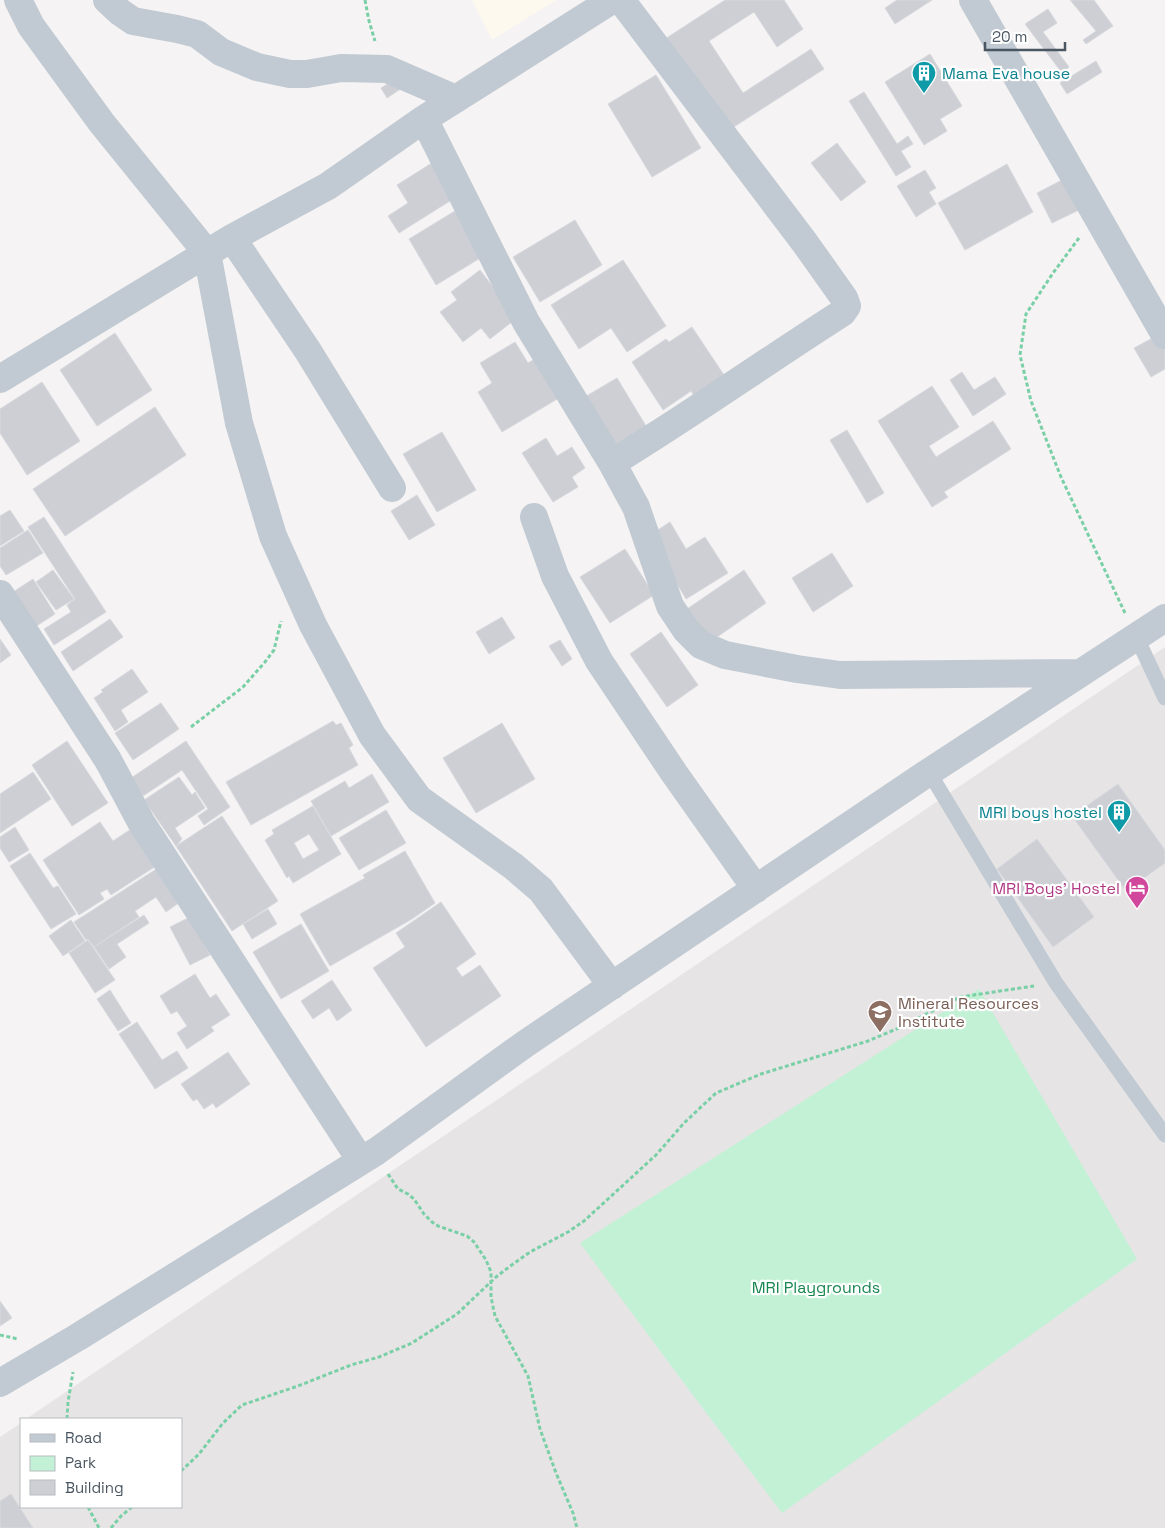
<svg xmlns="http://www.w3.org/2000/svg" width="1165" height="1528" font-family="'Space Grotesk',sans-serif">
<style>
.commercial{fill:#fdf9ef}
.education{fill:#e6e4e5}
.green{fill:#c3f1d5}
.building{fill:#cdcfd5;stroke:#d7d9de;fill-rule:evenodd}
.lines{fill:none;stroke-linecap:round;stroke-linejoin:round}
.path{stroke:#7ad0a6;stroke-width:3;stroke-dasharray:4 2.5;stroke-linecap:butt}
.lane{stroke:#c1cad2;stroke-width:15}
.street{stroke:#c1cad2;stroke-width:28}
.labels{text-anchor:middle;dominant-baseline:central;stroke-width:4.5;stroke-linejoin:round;paint-order:stroke}
.culture-label{font-size:16px;fill:#0d838f;stroke:#fff;text-anchor:start}
.hotel-label{font-size:16px;fill:#b23c85;stroke:#fff;text-anchor:end}
.education-label{font-size:16px;fill:#785e54;stroke:#fff;text-anchor:start}
.park-label{font-size:16px;fill:#17864f;stroke:#fff}
</style>
<rect width="100%" height="100%" fill="#f5f3f3"/>
<!-- commercial -->
<path class="commercial" d="M472,0h84l-64,40z"/>
<!-- education -->
<path class="education" d="M1165,647v881h-1165v-91l21,-14v84h160v-88h-155z"/>
<!-- green -->
<path class="green" d="M979,989l158,270 -355,254 -84,-111 -118,-159z"/>
<!-- building -->
<path class="building" d="M725,0h59l19,29 -26,18 -23,-35 -45,29 34,52 68,-44 13,20 -98,63 -61,-93z
M897,0h35l-37,24 -10,-16z
M1070,0h24l19,26 -27,18 -3,-4 13,-9z
M1048,9l9,14 -14,9 26,35 -7,6 -37,-49z
M930,54l32,52 -22,13 7,12 -23,14 -39,-63z
M1096,61l6,11 -35,22 -7,-11z
M656,75l45,73 -49,29 -44,-73z
M396,79l6,9 -15,10 -6,-10z
M864,92l33,52 11,-8 5,8 -12,7 10,16 -15,9 -47,-75z
M837,143l29,39 -25,19 -30,-38z
M435,161l23,35 -59,37 -11,-17 20,-13 -11,-18z
M1007,164l26,48 -68,38 -27,-47z
M925,170l11,18 -7,4 7,12 -20,13 -19,-31z
M1066,178l15,31 -29,14 -15,-30z
M455,211l27,46 -46,28 -27,-46z
M575,220l27,45 -62,37 -27,-45z
M623,260l43,66 -39,26 -16,-24 -32,21 -28,-44z
M480,270l37,48 -27,21 -9,-11 -18,14 -23,-30 17,-12 -6,-8z
M692,327l34,51 -30,21 -5,-8 -28,19 -31,-48 34,-23 3,3z
M115,333l37,57 -55,36 -37,-56z
M1158,335l7,12v22l-14,8 -17,-29z
M515,342l13,21 12,-7 24,39 -62,37 -24,-40 14,-9 -12,-20z
M962,372l12,18 21,-13 11,17 -33,22 -23,-36z
M617,378l32,53 -34,20 -32,-53z
M42,382l38,59 -53,34 -27,-42v-24z
M932,386l27,41 -30,19 7,11 57,-36 18,28 -67,43 4,5 -16,10 -54,-86z
M155,407l31,48 -121,81 -32,-47z
M847,430l37,63 -17,10 -37,-63z
M442,432l34,58 -39,22 -34,-58z
M546,438l11,18 15,-9 13,21 -13,9 6,10 -25,15 -31,-49z
M417,495l18,30 -26,15 -18,-29z
M10,510l14,21 -24,15v-30z
M44,517l62,95 -52,33 -10,-16 27,-17 -4,-7 8,-6 -47,-72z
M670,522l16,27 19,-12 23,36 -42,26 -22,-37 5,-3 -16,-26z
M28,530l15,23 -37,22 -6,-9v-18z
M625,549l29,46 -44,28 -30,-46z
M832,553l21,33 -40,26 -21,-34z
M53,570l21,29 -18,11 -20,-28z
M744,570l22,33 -56,39 -23,-33z
M33,579l22,35 -20,13 -22,-35z
M502,617l13,21 -26,16 -13,-22z
M110,619l13,18 -50,34 -12,-19z
M661,632l37,53 -31,22 -37,-53z
M0,639l11,16 -11,8z
M560,640l12,19 -10,7 -13,-20z
M132,669l16,23 -27,18 7,12 -13,9 -21,-33 9,-6 -2,-2z
M161,703l18,26 -46,31 -18,-27z
M333,721l3,4 5,-2 12,22 -4,3 9,17 -107,60 -25,-43z
M502,723l33,56 -59,34 -33,-55z
M67,741l41,62 -36,23 -40,-61z
M186,741l44,66 -26,18 -6,-9 10,-7 -26,-39 -39,26 -12,-18z
M33,772l18,27 -51,34v-39z
M372,774l17,28 -58,34 -20,-35 34,-20 4,7z
M179,777l13,18 3,-3 10,16 -30,20 7,11 -6,7 -32,-46z
M1118,784l47,66v13l-39,28 -54,-75z
M313,806l28,48 -48,29 -4,-7 -2,2 -22,-38 9,-6 -2,-4zM309,834l10,16 -16,9 -9,-16z
M386,810l20,33 -47,27 -20,-32z
M222,816l56,85 -46,30 -56,-85z
M100,822l13,19 18,-12 25,37 -45,29 -4,-6 -7,4 4,6 -25,16 -36,-55z
M15,827l14,23 -20,12 -9,-14v-11z
M1037,839l57,78 -41,30 -56,-78z
M405,851l30,52 -23,16 -82,47 -30,-52 65,-36 -2,-3z
M30,853l23,35 5,-2 18,28 -25,15 -41,-63z
M158,868l22,34 -14,10 -10,-15 -21,14 4,6 -45,30 -6,-8 -2,1 -12,-18z
M441,902l35,52 -20,14 6,9 18,-12 21,31 -75,51 -53,-79 32,-21 -9,-14z
M268,909l9,15 -25,15 -9,-15z
M144,915l5,8 -32,21 9,13 -17,12 -15,-22z
M190,917l20,38 -20,10 -20,-38z
M71,920l14,21 -22,15 -14,-20z
M301,924l28,47 -48,28 -28,-47z
M88,940l27,40 -20,13 -26,-40z
M195,974l15,24 6,-4 14,21 -19,12 3,4 -27,18 -10,-16 10,-7 -10,-15 -6,3 -11,-18z
M332,980l20,30 -15,11 -8,-13 -16,11 -12,-18z
M110,990l21,33 -13,8 -21,-32z
M137,1022l25,38 15,-9 11,17 -33,21 -36,-55z
M228,1052l22,32 -34,24 -3,-5 -9,6 -7,-10 -4,2 -12,-17z
M0,1301l12,17 -12,8z
M11,1494l22,34h-32l-1,-2v-25z"/>
<g class="lines">
<!-- path -->
<path class="path" d="M365,0l4,21 6,20
M1079,238l-26,35 -27,41 -6,41 11,46 30,76 64,136
M191,727l52,-40 22,-25 9,-12 7,-29
M388,1174l10,15 10,5 6,5 10,15 8,8 6,4 29,10 7,6 12,18 5,12v25l4,19 33,60 12,53 16,44 17,40 4,15
M0,1335l18,4
M67,1419l1,-17 5,-30
M181,1471l18,-17 24,-31 19,-18 56,-19 53,-21 28,-8 33,-14 45,-29 39,-37 13,-10 21,-15 38,-20 16,-11 72,-66 28,-32 32,-30 45,-19 107,-33 33,-14 59,-30 74,-11
M88,1507l11,21
M111,1528l10,-12 11,-9"/>
<!-- lane -->
<path class="lane" d="M1136,636l29,62
M929,772l127,211 109,152"/>
<!-- street -->
<path class="street" d="M18,0l13,26 70,96 106,131 32,170 34,113 40,89 59,110 47,64 94,67 28,24 71,96
M107,0l13,12 13,9 44,8 20,5 24,18 36,15 33,7h17l34,-6 46,1 69,30
M973,0l192,335
M424,119l102,203 86,141 24,44 34,99 16,24 15,15 24,10 72,14 43,6 240,-2
M232,238l76,113 84,137
M0,379l232,-141 96,-52 96,-67 188,-119
M612,463c79,-48 153,-101 230,-150l5,-7 -3,-8 -39,-55 -184,-243
M534,517l21,59 44,85 75,112 82,116
M0,594l108,166 33,62 220,339
M0,1383l78,-46 299,-186 148,-107 404,-272 236,-154"/>
</g>
<!-- icons -->
<defs>
<symbol id="building-pin" viewBox="-11 -11 22 30"><path d="M0 17L-7.5 6A9.5 9.5 0 1 1 7.5 6Z" fill="#0f9aa8" stroke="#fff"/><path d="M-4-6H4V6H1V3H-1V6H-4ZM-2.5-4.3h1.7v1.8h-1.7ZM.8-4.3h1.7v1.8H.8ZM-2.5-1h1.7V.8h-1.7ZM.8-1h1.7V.8H.8Z" fill="#fff"/></symbol>
<symbol id="hotel-pin" viewBox="-11 -11 22 30"><path d="M0 17L-7.5 6A9.5 9.5 0 1 1 7.5 6Z" fill="#d1479c" stroke="#fff"/><path d="M-6-4.5h1.5V1H6V5H4.5V3h-9V5H-6ZM-4 0a1.8 1.8 0 1 1 3.6 0ZM.5 0V-2.5h3Q6-2.5 6 0Z" fill="#fff"/></symbol>
<symbol id="university-pin" viewBox="-11 -11 22 30"><path d="M0 17L-7.5 6A9.5 9.5 0 1 1 7.5 6Z" fill="#8d6e63" stroke="#fff"/><path d="M0-5L7-2L0 1L-7-2ZM-4 1L0 2.5L4 1V4Q0 6-4 4Z" fill="#fff"/></symbol>
</defs>
<g fill-rule="evenodd">
<use href="#building-pin" x="910" y="59" width="28" height="38"/>
<use href="#building-pin" x="1105" y="798" width="28" height="38"/>
<use href="#hotel-pin" x="1123" y="874" width="28" height="38"/>
<use href="#university-pin" x="866" y="998" width="28" height="38"/>
</g>
<g class="labels">
<!-- culture labels -->
<g class="culture-label">
<text x="942" y="73">Mama Eva house</text>
<text x="1102" y="812" text-anchor="end">MRI boys hostel</text>
</g>
<!-- hotel labels -->
<g class="hotel-label">
<text x="1120" y="888">MRI Boys' Hostel</text>
</g>
<!-- education labels -->
<g class="education-label">
<text x="898" y="1003">Mineral Resources<tspan x="898" dy="18">Institute</tspan></text>
</g>
<!-- park labels -->
<g class="park-label">
<text x="816" y="1287">MRI Playgrounds</text>
</g>
</g>
<!-- legend -->
<rect x="20" y="1418" width="162" height="90" fill="#ffffff" stroke="#b7bbc0"/>
<rect x="30" y="1434" width="25" height="8" fill="#c1cad2" stroke="#b7bbc0"/>
<text x="65" y="1443" font-size="15" fill="#4a5661">Road</text>
<rect x="30" y="1456" width="25" height="15" fill="#c3f1d5" stroke="#b7bbc0"/>
<text x="65" y="1468" font-size="15" fill="#4a5661">Park</text>
<rect x="30" y="1480" width="25" height="15" fill="#cdcfd5" stroke="#b7bbc0"/>
<text x="65" y="1493" font-size="15" fill="#4a5661">Building</text>
<!-- scale -->
<path d="M985 42v8h80v-8" fill="none" stroke="#4a5661" stroke-width="2.5"/>
<text x="992" y="42" font-size="15" fill="#4a5661" stroke="#ffffff" stroke-width="4" paint-order="stroke">20 m</text>
</svg>
